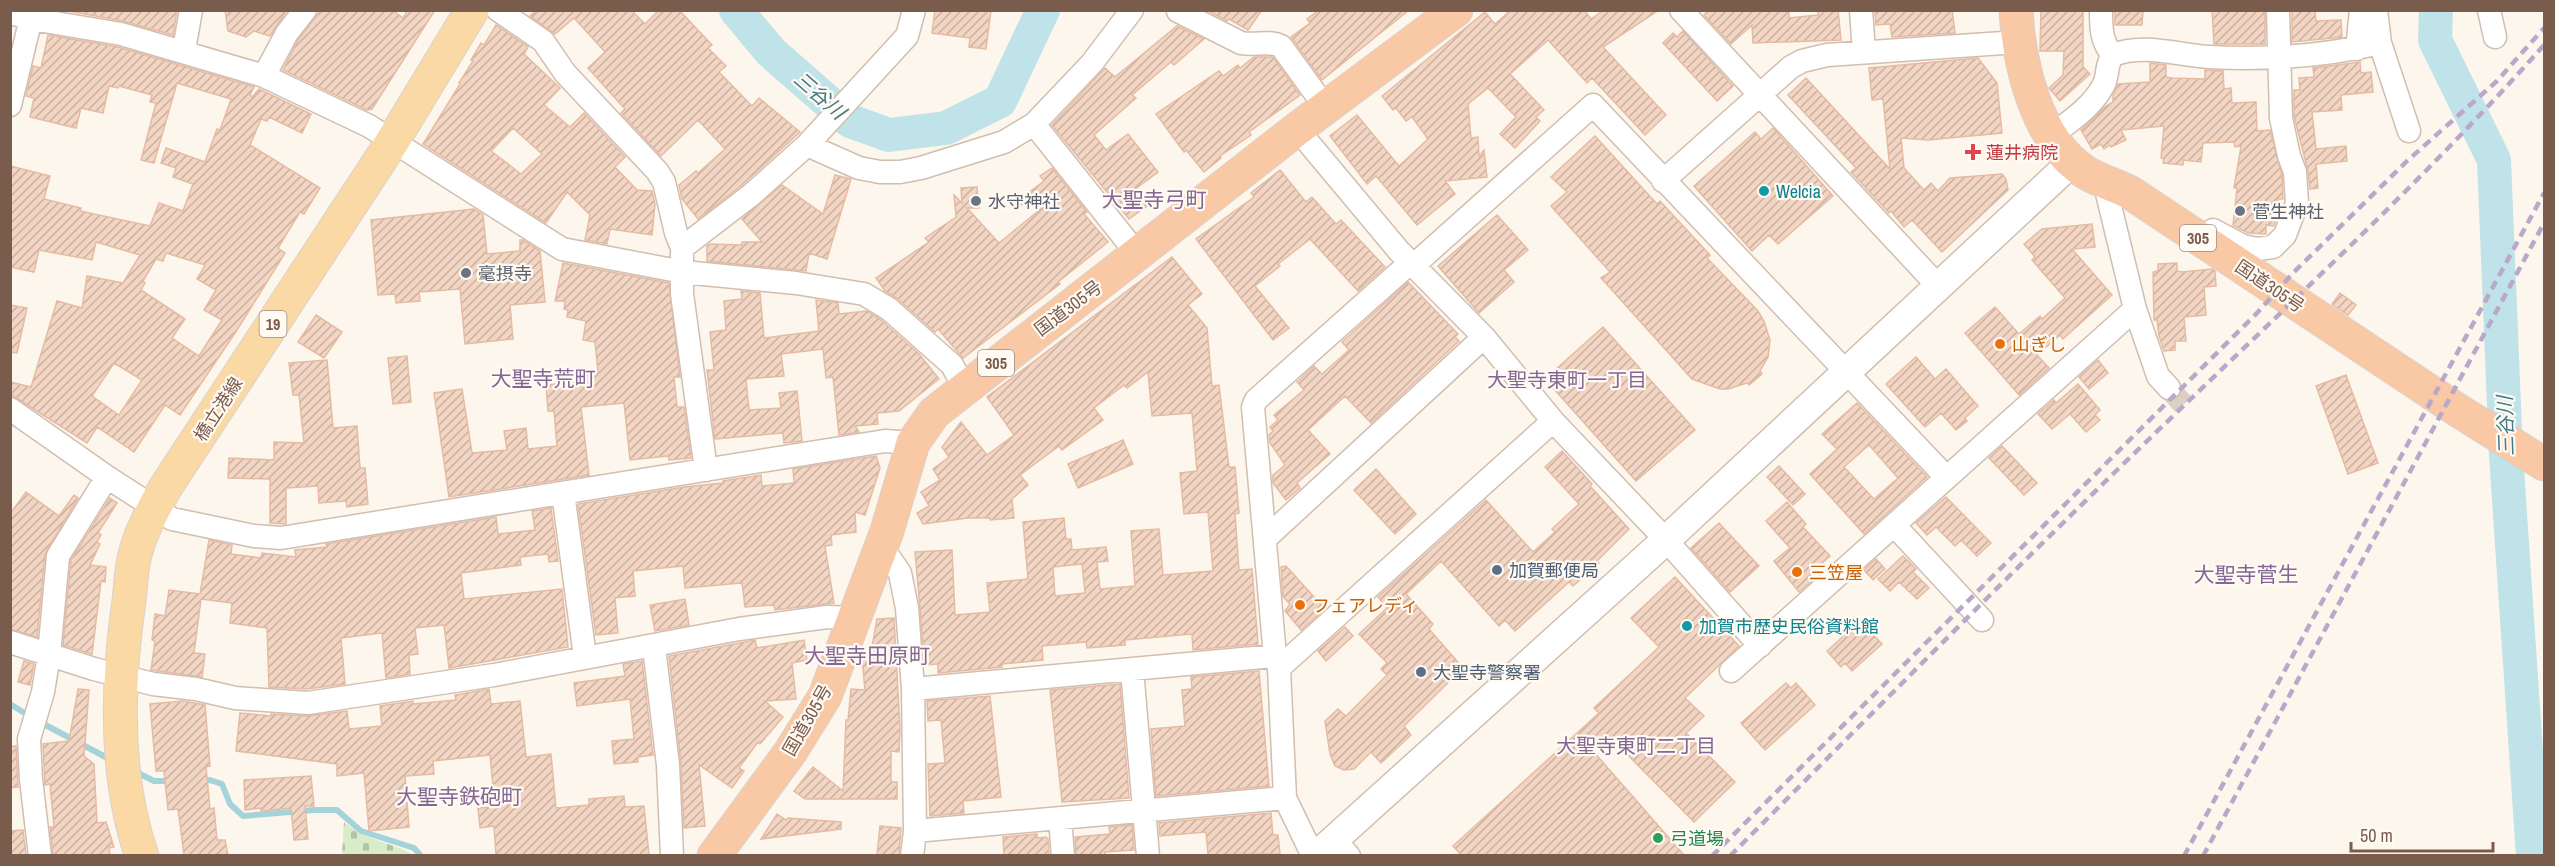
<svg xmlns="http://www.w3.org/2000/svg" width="2555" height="866" font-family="'Archivo Narrow','Noto Sans JP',sans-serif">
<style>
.cemetery{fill:url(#cemetery-stones)}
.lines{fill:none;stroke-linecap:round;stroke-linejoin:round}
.stream{stroke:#a5d3da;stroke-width:6}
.river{stroke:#bfe3e8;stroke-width:34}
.building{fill:url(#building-hatch);stroke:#e6bba3;stroke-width:1.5;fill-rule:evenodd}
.minor-tunnel{stroke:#dcd0c4;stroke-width:22;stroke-dasharray:22 11;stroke-linecap:butt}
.minor-casing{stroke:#d1beb0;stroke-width:25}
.tertiary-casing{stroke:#d1beb0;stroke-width:31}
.primary-casing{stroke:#dad1cd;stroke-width:35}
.trunk-casing{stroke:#dad1cd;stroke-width:35}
.minor{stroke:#fff;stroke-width:22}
.tertiary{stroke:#fff;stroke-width:28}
.primary{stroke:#fbd9a5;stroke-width:33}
.trunk{stroke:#f9c8a4;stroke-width:33}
.rail{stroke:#b9a8c9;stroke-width:4.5;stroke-dasharray:9 6;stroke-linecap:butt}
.health-dot{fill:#e0444e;stroke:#fffaf3;stroke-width:2}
.culture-dot{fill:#0f9aa8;stroke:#fffaf3;stroke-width:2}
.worship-dot{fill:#6b7280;stroke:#fffaf3;stroke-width:2}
.food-dot{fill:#e8710a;stroke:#fffaf3;stroke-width:2}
.service-dot{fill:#5c6f8a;stroke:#fffaf3;stroke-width:2}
.leisure-dot{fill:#2e9e5b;stroke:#fffaf3;stroke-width:2}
.labels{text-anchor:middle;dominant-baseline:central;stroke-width:4.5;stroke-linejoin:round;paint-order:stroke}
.shield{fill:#fffaf3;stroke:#a28b7f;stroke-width:1.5}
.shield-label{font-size:16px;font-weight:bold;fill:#7a5c4d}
.health-label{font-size:18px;fill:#be3a42;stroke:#fffaf3;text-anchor:start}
.culture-label{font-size:18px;fill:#0d838f;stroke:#fffaf3;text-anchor:start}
.worship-label{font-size:18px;fill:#5b616d;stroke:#fffaf3;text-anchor:start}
.street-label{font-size:18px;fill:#7a5c4d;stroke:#fffaf3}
.food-label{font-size:18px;fill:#c56008;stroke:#fffaf3;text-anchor:start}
.service-label{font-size:18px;fill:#4e5e75;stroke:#fffaf3;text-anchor:start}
.leisure-label{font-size:18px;fill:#27864d;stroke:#fffaf3;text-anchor:start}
.water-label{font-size:20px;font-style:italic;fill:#437c86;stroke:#fffaf3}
.neighbourhood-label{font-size:20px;fill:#846695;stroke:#fffaf3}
.quarter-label{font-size:21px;fill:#846695;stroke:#fffaf3}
</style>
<defs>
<pattern id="cemetery-stones" width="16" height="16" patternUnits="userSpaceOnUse" patternTransform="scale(1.5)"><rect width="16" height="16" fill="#d8ecc9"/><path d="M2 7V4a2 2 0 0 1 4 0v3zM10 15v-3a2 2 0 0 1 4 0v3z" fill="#b4c2a5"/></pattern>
<pattern id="building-hatch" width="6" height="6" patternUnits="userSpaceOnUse" patternTransform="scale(1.5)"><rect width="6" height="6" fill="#f3d5c3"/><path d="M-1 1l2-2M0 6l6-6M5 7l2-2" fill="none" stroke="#cab0a1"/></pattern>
</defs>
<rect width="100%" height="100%" fill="#fdf6ec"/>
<!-- cemetery -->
<path class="cemetery" d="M344,822l16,12 42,15 12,6h-72z"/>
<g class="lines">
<!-- stream -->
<path class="stream" d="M10,704l21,13
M40,722l73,39
M136,772l18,9h17
M199,781l11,-1 12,4 8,20 13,12 71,-6h23l24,21 53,17 7,8"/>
<!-- river -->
<path class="river" d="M736,10l35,42 79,69 39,14 57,-7 54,-27 43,-91
M2436,10l-1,30 59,120 12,295 27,401"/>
</g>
<!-- building -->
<path class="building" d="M63,10h114l-4,25 -50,-14z
M225,10h62l-17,26 -16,-5 -8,6 -18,-6z
M321,10h71l11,8 5,-8h27l-63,99 -5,1 -84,-40 15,-30z
M537,10h94l14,14 14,-14h20l33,35 -4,3 18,18 -7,6 33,34 7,-8 41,34 -58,53 -44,34 -16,-20 -3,-14 17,-14 2,2 27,-24 -27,-29 -37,36 -40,-43 4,-4 -37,-41 17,-16 -31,-34 -19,16 -25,-18z
M935,10h56l-5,39 -17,-2 1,-9 -38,-5z
M1207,10h55l-14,20 -19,-11 -2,2z
M1319,10h90l-87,70 -31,-43 19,-14 -3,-4z
M1511,10h73l7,9 13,-9h55l-56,37 63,68 -21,20 -53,-57 -5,5 -39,-43 -38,34 34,36 -8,7 4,4 -25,27 -15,-14 16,-17 -28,-29 -20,16 3,34 7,-1 1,19 5,-6 3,27 -42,4 10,13 -38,31 -41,-49 -9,8 -37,-48 27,-21 42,51 29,-27 -16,-22 -6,4 -10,-13 -3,2 -11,-14 103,-84 10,12z
M1709,10h80v8l29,-3v-5h20l3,30 -88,3 -1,-18 -21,19 -27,-29z
M1875,10h77l3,23 -63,4 -2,-13 -14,1z
M2041,10h42v57l7,7 -30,27 -11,-13 14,-13 1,-24h-24z
M2115,10h28l-1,15h-27z
M2212,10h53v34h-51z
M2292,10h23l1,11 25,-1 1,17 -50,5z
M496,25l32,22 -4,7 36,34 -16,17 26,22 14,-14 41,44 -10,10 22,23 15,1 3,13 -3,31 -42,-6 -3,15 -22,-4 5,-25 -23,-23 -21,31 -123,-79 37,-60 -1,-1 14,-22 -2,-1 10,-17 3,2zM513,128l29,26 -21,20 -30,-23z
M1177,26l27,13 -30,26 -3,-3 -39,33 4,3 -42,37 12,15 22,-16 30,38 -24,18 13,16 -18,13 -77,-94 53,-57 10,9z
M1683,31l50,55 -16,15 -54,-58 10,-10 4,4z
M48,35l70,12 136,40 -4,8 2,2 7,-8 52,25 -9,19 -33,-16 -2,4 -6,-2 -11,26 70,43 -16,26 -4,-2 -22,36 7,5 -48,77 -57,85 -15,-10 -31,47 -37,-25 -10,16 -77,-49v-12l21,5 26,-86 25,7 5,-32 36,7 17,-28 -44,-13 -4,18 -53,-10 -5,22 -24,-5v-101l40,10 -6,23 37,9 -1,3 70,15 9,-23 24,8 10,-27 -20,-7 3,-9 -15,-5 5,-15 39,14 12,-33 3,1 11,-31 -54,-16 -23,80 -13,-3 15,-57 -6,-1 2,-7 -33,-9 -1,2 -9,-2 -6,27 -22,-5 -5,20 -46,-11 4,-19 -8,-2 7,-30 8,2zM166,253l39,12 -8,14 19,11 -12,20 18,10 -23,36 -27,-18 13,-19 -44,-29 4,-7 -2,-2 13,-22 7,2zM114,363l28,17 -23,35 -27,-19z
M1254,57h19l27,38 -51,37 2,3 -31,21 1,2 -17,14 -18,-22 -2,2 -28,-38 63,-43 4,5 15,-11 2,3z
M1978,58l19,25 5,50 -74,7 -27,-2 3,30 20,22 7,-7 7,8 12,-13 52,-4 4,5 2,11 -66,62 -30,-32 -8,7 -13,-16 -2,2 -38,-41 5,-4 -68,-73 18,-17 84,91 -7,-70 -11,1 -3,-32z
M2360,62l1,11 10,-1 2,20 -32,3 1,15 -30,2 4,37 30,-3 1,15 -31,3 2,24 -8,1 -2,-18 -14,-55v-26h6l-1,-12 15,-1 -1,-9z
M2150,63l16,2v12l6,1 33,1v-9l18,1 1,18 7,-1 1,15 24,-1 1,29 13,-1 12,45 1,24h-5l-3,23 -1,4 -8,-1v9l-18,-1 -15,-8 4,-37h-3l7,-42 -6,1 -1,-5 -31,1 -2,19 -18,-2v5l-20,-2 1,-4 -3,-1 3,-32 -43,4 5,10 -15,7 -1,-2 -6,4 -3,-5 -9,5 -11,-19 25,-24 7,-4v-7l5,-11 32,-2z
M1773,128l60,68 -55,48 -9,-9 -17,16 -58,-65 61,-54 6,7z
M1595,136l62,68 3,-3 50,54 -3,3 51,53 6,10 6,19 -2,17 -8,14 2,3 -13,11 -2,-2 -19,6h-8l-28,-10 -91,-101 9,-6 -59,-66 16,-14 -16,-15z
M1052,168l35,44 -3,2 24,28 -50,40 2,2 -97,74 -25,-29 -3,3 -37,-33 -13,-8 -9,-13 53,-36 -4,-4 31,-21 -2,-22 8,8 -1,-15 16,-1 2,21h-12l32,35 49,-40 -36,2 32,-24 -4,-5z
M1280,170l26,32 6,-5 24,27 5,-4 44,47 -27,24 -48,-52 -32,25 2,2 -25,20 34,42 -16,12 -77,-101 58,-42 -3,-4z
M835,175l16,4 -24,80 -18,-6 -3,18 -99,-10v-15l3,-2 32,1v-3h20l-20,-23 40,-34 41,29z
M474,209l9,6 4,39 33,-3v-11h3l17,11 5,51 -35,3 3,34 -48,5 -5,-55 -41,3 1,9 -24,2 -1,-9 -17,1 -7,-75z
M1497,215l31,35 -24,20 10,12 -35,31 -41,-47z
M2092,224l3,23 -23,2 40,46 -49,44 -3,-4 -23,20 12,13 -30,27 -54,-62 30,-26 24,27 21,-18 2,3 23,-21 -33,-38 3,-3 -11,-13 18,-15z
M1172,257l30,37 -14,11 19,23 5,58 7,-1 10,82h6l4,46 -4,1 4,56 13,-1 6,75 -65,6 -1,-16 -67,6v5l-38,3 -1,-6 -44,4 1,14 -41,4v3l-64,6v-9l-13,1 -10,-113 37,-2 3,65 35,-3 -3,-29 41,-4 -5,-57 41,-4 2,21h5l1,11 34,-3 2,14 -11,1 3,27 35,-3 -4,-55 28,-2 4,46 50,-4 -5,-59 -24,2 -4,-41 17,-2 -5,-58 -40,3 -4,-44 -21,16 -3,-3 -30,23 9,12 -41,30 -3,-4 -39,29 8,10 -16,14 2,19 -24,2v-2h-22l-45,6 -6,-11 12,-7 -8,-14 19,-12 -7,-11 16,-12 -7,-10 19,-25 26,33 27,-20 -27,-38zM1082,564l3,29 -30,3 -2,-29z
M563,263l106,20 11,94h-6l3,30h7l7,51 -22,2 -1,-4 -38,4 -6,-57 -43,4 8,68 -140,22 -15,-104 28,-4 10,64 35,-3 -3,-19 22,-3 2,21 29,-3 -3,-35h-6l-2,-26 35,-3 -1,-9 18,-1 -3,-30 -12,-2 3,-19 -19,-4 1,-7 -4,-1 1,-8h-10z
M2177,263v8l5,1 30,-3 3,2 1,15 -12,1 2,28 -22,2 2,24h-11v9l-11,1 -5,-15 -2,-16h-3l-1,-48 5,-1v-7z
M1408,282l50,52 -3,3 4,4 -88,82 -26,-27 -37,34 22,24 -33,29 3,5 -14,12 -13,-17v-8l12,-10 -15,-22 -1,-8 4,-4 -3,-4 8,-7 -4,-5 30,-25 -7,-8 17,-16 8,8 27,-24 -7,-8z
M741,291l19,2 4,45 55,-7 -3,-31 22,3 1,11 28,-3 14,9 38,34 20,25 -40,32 -22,2 1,11 -23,2 4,6 -20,3 -6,-58 -7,1 -3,-29 -42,5 3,22 -38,3 3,31 32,-2 -2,-15 18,-2 5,50 -18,2 -1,-10 -68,6 -8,-69h7l-4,-38 16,-2 -2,-29 18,-2z
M2340,293l16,12 -8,10 -16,-11z
M10,305l17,3 -10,45 -7,-1z
M316,315l26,17 -18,26 -26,-16z
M1603,327l92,103 -59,51 -91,-102z
M407,356l4,46 -18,2 -5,-46z
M1916,357l19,22 11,-10 32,37 -13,12 2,3 -11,9 -15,-17 -16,14 -39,-43z
M327,360l6,68 24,-2 3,42h5l3,36 -21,3 -1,-6 -27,2 -1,-17 -32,2v36l-16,-1v-44l-42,-1 1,-20 45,2v-18l30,1 -5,-48h-6l-4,-32z
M2098,360l10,13 -19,16 -10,-12z
M2346,375l32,88 -30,11 -32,-88z
M2078,384l22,26 -5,5 5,5 -14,12 -16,-18 -18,15 -14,-15 16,-14 2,3z
M1857,403l70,74 -63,57 -54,-60 27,-25 -15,-15zM1869,445l29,33 -24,21 -30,-32z
M1123,440l10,24 -55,24 -10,-24z
M2002,446l35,37 -13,12 -35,-37z
M1562,451l30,33 -2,2 39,43 -32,32 2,2 -26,23 -4,-4 -54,49 -10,-11 -6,6 -58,-65 -35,33 27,30 -4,5 34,39 -59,58 7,9 -30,28 -10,-11 -17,17 -10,1 -9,-4 -5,-12 -5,-33 13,-12 8,7 41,-41 -6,-6 6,-6 -28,-29 28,-26 -9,-11 108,-97 47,52 22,-20 -3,-3 27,-25 -34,-37z
M876,456l4,12 -15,47 -10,-3 1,20 -25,3 1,10 -7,1 9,57 -59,7 -1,-5 -29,2 -3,-24 -57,5 -2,-22 -50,5 2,25 -20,2 3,35 -22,2 -18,-131 106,-17 39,-4v-2l38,-6 1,11 32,-3 -1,-14z
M1779,466l26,28 -12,11 -26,-28z
M1376,469l40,45 -21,20 -41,-44z
M26,492l33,24 15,-21 4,3 -33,56 -8,83 -27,-8v-115z
M1946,497l45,46 -14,13 -16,-16 -6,6 -19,-19 -9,8 -11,-12z
M110,498l7,5 -19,30 3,2 -4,7 3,2 -10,21 16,2 -1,15 -4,-1 -9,73 -29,-9 8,-85z
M1787,502l19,22 -3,3 27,29 -20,18 4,5 -15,13 -25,-31 16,-13 -24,-27z
M551,508l7,53 -9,1 -1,-8 -28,3 1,8 -60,8 3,26 98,-10 6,58 -119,21 -5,-43 -29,3 3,26 -9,1 1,19 -24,4 -4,-45 -41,5 4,46 -38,5 -38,-2 -2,-59 -37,-5 2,-20 -31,-4 -7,54 11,1 -3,23 -51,-7 4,-29 -3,-1 3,-26 10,2 4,-26 31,4 9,-54 23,5 -1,9 30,4 1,-5 34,4 -1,-7 32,-3 -1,-3 170,-27 2,17 37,-4 -3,-19z
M1719,523l40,43 -29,26 -39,-44z
M1903,556l13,13 -3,3 16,16 -12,11 -18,-17 -9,9 -12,-12z
M1876,559l9,10 -12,11 -9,-10z
M1286,566l39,43 -24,21 -16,-19 5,-7 -7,-7 -2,-30z
M1675,577l64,69 -54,52 19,18 -18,17 49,49 -41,40 -85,-86 -16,15 91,104h-223l-8,-9 146,-133 -5,-5 65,-61 -28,-29z
M685,599l4,26 -34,6 -5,-26z
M894,618l6,111 -1,23 -8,-1v31h6v17h-92l-11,-8 19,-24 30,24 3,-71h2l3,-31 14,1 -3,-31 8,-1 7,-39z
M1858,619l24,25 -30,27 -7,-8 -4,4 -14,-16 21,-19 -2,-2z
M1345,627l8,9 -27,25 -8,-10z
M755,640l2,8 47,-8 3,20 -15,3 4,36 -31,2 18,16 -23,27 -2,-2 -19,26 5,3 -12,17 -33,-23 6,61 -21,2 -3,-65 -12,-107z
M24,661l10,3 -4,21 -12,-3z
M642,661l11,94 -15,2v5l-24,2 -2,-23 22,-2 -4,-40 -53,7 -3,-23 51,-7 -2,-12z
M1259,671l10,115 -113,10 -5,-67 34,-3 -3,-36 10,-1 -1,-12z
M1786,683l5,5 5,-5 19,22 -50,45 -24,-27z
M1120,684l9,114 -67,4 -12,-112z
M78,689l11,1 -5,66 10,8 3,59 9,-1 8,25 -5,1 1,7h-57l-3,-28h4l-4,-43 -5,1 -2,-41 26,-3z
M489,689l2,15 29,-3 6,56 25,-3 5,54 33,-3v-6l35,-3 1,11 19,-1 5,49h-153l-2,-29 -14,2 -2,-20 17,-1 -5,-52 -57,6 1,13 -29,2 4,51 -40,4 -5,-58 -27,3v-12l-101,-13 4,-38 31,3v-2l36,2 40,-5 2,18 33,-3 -2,-20 33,-5v3l43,-4 -1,-5z
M990,696l11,101 -38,4 1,12 -34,3 -2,-52 17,-1 -4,-43 -13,1 -1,-20z
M183,701l22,4 5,61 -4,1 4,42 4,-1 3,32h8l3,15h-44l-6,-46 -10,1 -4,-39h-8l-6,-67z
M16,746l2,41 -8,1v-41z
M311,776l3,30h-9l3,33 -14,1 -3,-32 -30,3v-3l-16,2 -1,-30z
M1271,813l2,22h5l2,19 -72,1 -2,-23 -46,4 -1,-13z
M777,814l9,6 2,-2 53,4v7l-80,10z
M1132,825l2,25 -29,2v3h-29l-1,-18 35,-3 -1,-7z
M880,826l21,2 -2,27h-22z
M23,830l3,25h-16v-24z
M1037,834v4l9,-1 2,2 1,16h-45l-1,-18z"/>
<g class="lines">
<!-- minor-tunnel -->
<path class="minor-tunnel" d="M2169,388l19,22"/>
<defs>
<path id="minor" d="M498,10l45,31 22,32 92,98 7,11 12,51 6,15v46l24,176
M1681,10l258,277
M1861,10l3,42
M2376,10l4,33
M2489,10l6,27
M1178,11l63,32c14,3 28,-3 40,3l45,62
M10,13l22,6 89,15 143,42 105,50 193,123 121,23 113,11 68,11 25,15 63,56 12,22
M2357,49l4,-39
M184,50l7,-40
M2113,55c30,-12 65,0 96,2 57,3 116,-1 171,-14l29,88
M264,76l23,-43 18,-23
M10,105l23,-95
M1034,124l104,131
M1297,129l102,122 85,86 69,84 113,119 94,106
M2051,136c19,-15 41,-29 52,-50 6,-10 2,-21 10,-31 -12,-13 -12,-27 -12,-45
M807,145l52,23 21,4h20l21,-4 83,-26 30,-18 58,-61 40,-53
M1663,181l128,-114 11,-6 25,-6 191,-13
M2104,181l31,128 23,67 11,12
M2213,230l30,16 14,3 16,-2 12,-12 12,-32 -2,-31 -6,-16 -8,-38 -3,-108
M682,248l69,-53 56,-50 100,-109 7,-26
M1414,265l179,-160 353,372
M10,409l97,68 65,42 82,17 27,2 604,-97 28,2
M563,493l22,164
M1894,525l88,95
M1265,539l219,-202
M880,544l20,29 7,35 6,81 2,142 -3,25
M10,642l84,27 59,15 43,5 39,9 73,5 186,-28 245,-46 88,-12 29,1
M654,647l14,118 4,91
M1279,668l274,-247
M1132,670l16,186
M1731,671l404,-362
M913,689l362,-33
M1060,819l3,37
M915,831l370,-33
M1334,839l15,17
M40,856l-9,-77 -2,-40 14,-47 6,-37 9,-99 49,-79
M1313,856l-28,-58 -6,-130 -4,-12 -22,-249 3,-7 155,-138"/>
<path id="tertiary" d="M1316,856l350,-316 406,-378"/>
<path id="primary" d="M142,856c-28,-80 -25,-173 -13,-255 2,-16 2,-35 7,-50 6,-22 18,-43 29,-63l227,-346 80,-132"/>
<path id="trunk" d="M2016,10c3,54 20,130 69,162 14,9 31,13 46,21l328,218 85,53
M714,856l77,-105 34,-55 62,-165 26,-88 21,-30 363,-284 159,-119"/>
</defs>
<!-- minor casing -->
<use href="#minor" class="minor-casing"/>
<!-- tertiary casing -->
<use href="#tertiary" class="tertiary-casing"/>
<!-- primary casing -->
<use href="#primary" class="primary-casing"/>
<!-- trunk casing -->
<use href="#trunk" class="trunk-casing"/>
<!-- minor -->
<use href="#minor" class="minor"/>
<!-- tertiary -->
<use href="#tertiary" class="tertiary"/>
<!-- primary -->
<use href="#primary" class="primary"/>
<!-- trunk -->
<use href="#trunk" class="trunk"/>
<!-- rail -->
<path class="rail" d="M1712,856l546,-544 35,-39 114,-112 90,-80 47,-53
M1730,856c138,-138 274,-277 414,-412 135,-131 275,-258 400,-399
M2184,856l360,-663
M2203,856l341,-633"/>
</g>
<!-- markers -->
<path class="health-dot" d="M1970 143h6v6h6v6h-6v6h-6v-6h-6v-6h6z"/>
<g class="culture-dot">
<circle cx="1764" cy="191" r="6"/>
<circle cx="1687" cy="626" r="6"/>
</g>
<g class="worship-dot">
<circle cx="976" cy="201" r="6"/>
<circle cx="2240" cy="211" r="6"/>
<circle cx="466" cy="273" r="6"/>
</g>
<g class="food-dot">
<circle cx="2000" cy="344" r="6"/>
<circle cx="1797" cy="572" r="6"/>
<circle cx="1300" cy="605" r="6"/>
</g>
<g class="service-dot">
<circle cx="1497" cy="570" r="6"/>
<circle cx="1421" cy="672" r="6"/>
</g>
<circle class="leisure-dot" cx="1658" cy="838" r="6"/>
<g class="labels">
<!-- shield labels -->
<g class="shield">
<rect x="2180" y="225" width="36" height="26" rx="4.5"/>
<rect x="259.5" y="311" width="27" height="26" rx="4.5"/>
<rect x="978" y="350" width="36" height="26" rx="4.5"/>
</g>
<g class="shield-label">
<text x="2198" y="238">305</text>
<text x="273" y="324">19</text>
<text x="996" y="363">305</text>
</g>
<!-- health labels -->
<g class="health-label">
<text x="1986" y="152">蓮井病院</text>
</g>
<!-- culture labels -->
<g class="culture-label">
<text x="1776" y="191">Welcia</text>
<text x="1699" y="626">加賀市歴史民俗資料館</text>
</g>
<!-- worship labels -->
<g class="worship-label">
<text x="988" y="201">水守神社</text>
<text x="2252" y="211">菅生神社</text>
<text x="478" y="273">毫摂寺</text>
</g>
<!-- street labels -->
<g class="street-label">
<text transform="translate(2270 286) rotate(34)">国道305号</text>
<text transform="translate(1068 308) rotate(-37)">国道305号</text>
<text transform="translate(218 409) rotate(-57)">橋立港線</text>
<text transform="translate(807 720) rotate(-60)">国道305号</text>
</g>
<!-- food labels -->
<g class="food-label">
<text x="2012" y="344">山ぎし</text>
<text x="1809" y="572">三笠屋</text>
<text x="1312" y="605">フェアレディ</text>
</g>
<!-- service labels -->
<g class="service-label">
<text x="1509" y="570">加賀郵便局</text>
<text x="1433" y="672">大聖寺警察署</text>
</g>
<!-- leisure labels -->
<g class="leisure-label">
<text x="1670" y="838">弓道場</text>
</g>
<!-- water labels -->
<g class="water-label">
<text transform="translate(820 95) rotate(41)">三谷川</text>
<text transform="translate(2505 426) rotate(-92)">三谷川</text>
</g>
<!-- neighbourhood labels -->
<g class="neighbourhood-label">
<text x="1567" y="379">大聖寺東町一丁目</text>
<text x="1636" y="745">大聖寺東町二丁目</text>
</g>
<!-- quarter labels -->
<g class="quarter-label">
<text x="1154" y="199">大聖寺弓町</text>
<text x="543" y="378">大聖寺荒町</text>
<text x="2246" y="574">大聖寺菅生</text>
<text x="867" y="655">大聖寺田原町</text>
<text x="459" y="796">大聖寺鉄砲町</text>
</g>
</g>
<!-- border -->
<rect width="2555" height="866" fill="none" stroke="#7a5c4d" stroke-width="24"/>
<!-- scale -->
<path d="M2351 842v9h142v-9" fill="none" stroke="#7a5c4d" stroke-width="3"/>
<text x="2360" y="842" font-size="18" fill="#7a5c4d" stroke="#fffaf3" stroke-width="4.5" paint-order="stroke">50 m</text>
</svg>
